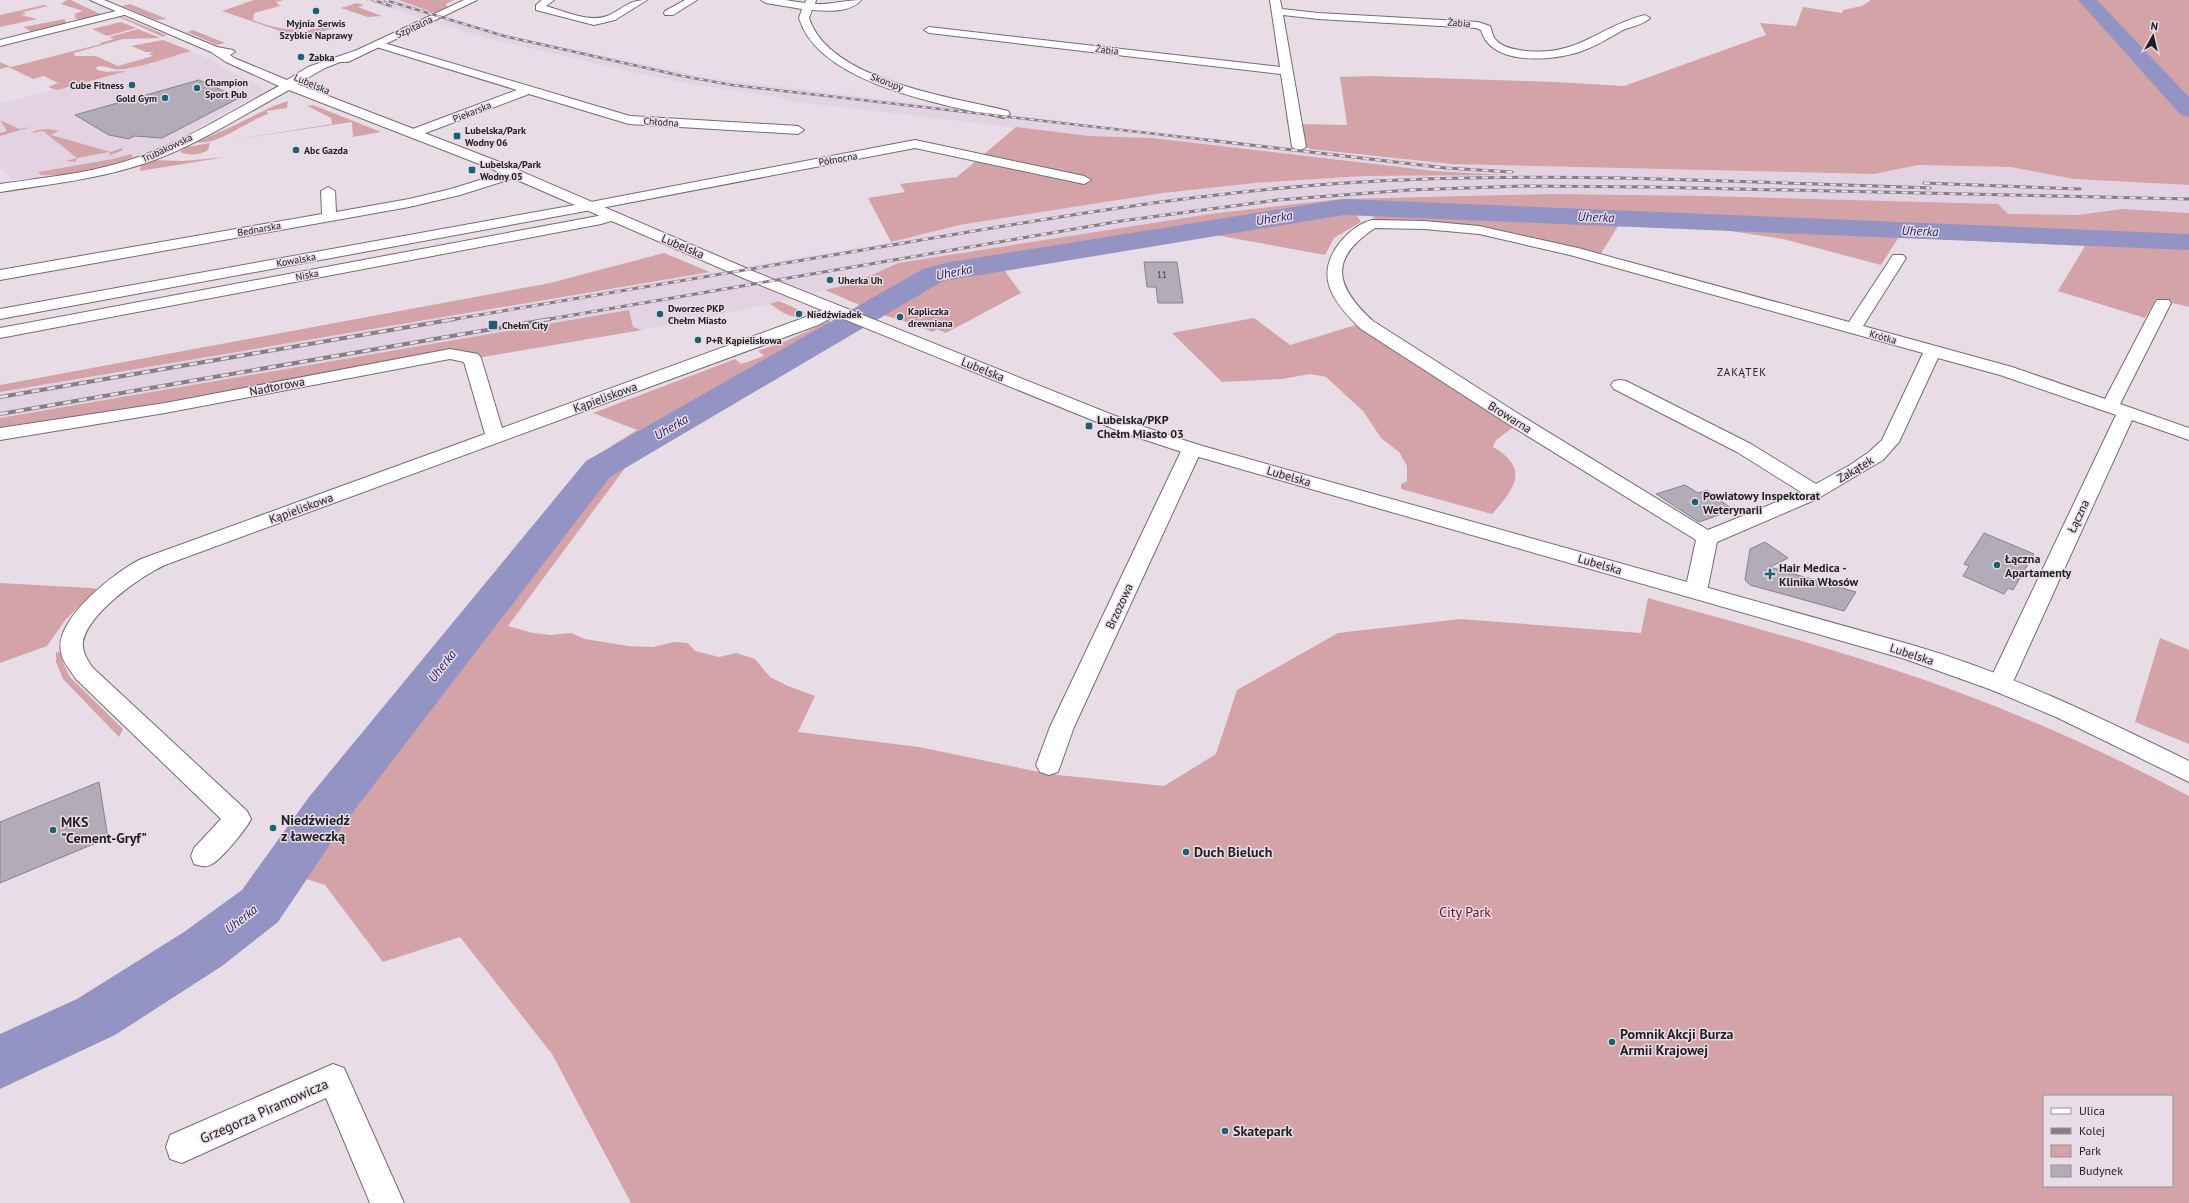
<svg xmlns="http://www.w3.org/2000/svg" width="2189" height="1203" font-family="'PT Sans',sans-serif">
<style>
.built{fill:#e3d2e2}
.green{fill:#d4a3a8;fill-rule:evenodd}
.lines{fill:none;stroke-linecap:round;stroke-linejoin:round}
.river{fill:#9393c4;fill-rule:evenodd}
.building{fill:#b1acb8;stroke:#87828e}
.street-casing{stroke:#756b74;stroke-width:2}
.secondary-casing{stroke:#756b74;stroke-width:2}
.street{fill:#fff;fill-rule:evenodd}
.secondary{fill:#fff;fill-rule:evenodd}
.rail-far2-casing{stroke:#877f87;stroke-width:2.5}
.rail-far1-casing{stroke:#877f87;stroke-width:3}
.rail-casing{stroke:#877f87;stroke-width:4}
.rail-far2{stroke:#e8dde7;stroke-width:1.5;stroke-dasharray:4.5;stroke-linecap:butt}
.rail-far1{stroke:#e8dde7;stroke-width:2;stroke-dasharray:6;stroke-linecap:butt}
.rail{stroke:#e8dde7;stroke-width:2.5;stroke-dasharray:8;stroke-linecap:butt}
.poi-dot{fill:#1c6072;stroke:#e8dde7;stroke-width:1.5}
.labels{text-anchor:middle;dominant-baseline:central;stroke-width:3;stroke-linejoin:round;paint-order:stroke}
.far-number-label{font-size:9px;fill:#454147}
.far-poi-label{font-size:10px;font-weight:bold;fill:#211d21;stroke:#e8dde7;text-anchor:start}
.far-street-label{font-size:10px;fill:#211d21;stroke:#e8dde7}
.far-neighbourhood-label{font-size:11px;letter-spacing:1px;fill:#211d21;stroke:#e8dde7}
.street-label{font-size:12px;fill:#211d21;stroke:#e8dde7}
.poi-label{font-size:12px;font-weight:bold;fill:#211d21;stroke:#e8dde7;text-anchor:start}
.water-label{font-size:13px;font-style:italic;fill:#2a225e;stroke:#e8dde7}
.near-poi-label{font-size:14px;font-weight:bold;fill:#211d21;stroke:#e8dde7;text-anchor:start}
.near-park-label{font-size:14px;fill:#5b1425;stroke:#e8dde7}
.near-street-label{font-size:14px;fill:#211d21;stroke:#e8dde7}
</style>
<rect width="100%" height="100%" fill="#e8dde7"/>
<!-- built -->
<path class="built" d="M364,0h35l35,13 -14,5z
M447,19l73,19 189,40 545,66 198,20 422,10 44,-9 93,2 63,12 115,6v28l-67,-4 -44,6 -70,-1 -10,-10 -289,-8 -157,-2 -212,5 -130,15 -312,49 -44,20 -84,21 -128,26 -9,-3 -4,-17 -629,108v-26l891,-150 68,-17 204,-32 92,-10 108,-7 135,-1 -64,-4 -282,-33 -63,-2 -302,-35 -10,-4 -88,-13 -44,-9 -171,-40 -36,-12z
M188,50l24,10 10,8 36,17 5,4v3l-107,58 -27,9 -40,10 -76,11 -13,-12v-64l53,-14 -4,-3z"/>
<!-- green -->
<path class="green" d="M67,0h4l31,15 -19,5 -9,-2 2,-2 -2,-2 9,-3 -22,-7z
M254,0h30l-8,2 4,4 -26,7 -1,7c18,7 31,10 50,9l-6,2 5,1 25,-7h18l-45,13 -78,-27z
M346,0l18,5 -6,2 24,9 -14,1 -27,-9 16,-5z
M399,0h55l-8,4 1,3 -13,6z
M1871,0h318v185l-115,-6 -63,-12 -93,-2 -44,9 -422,-10 -142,-15 -7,-5 -4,-20 48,1 -7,-48 29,-1 186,6 69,4 142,-51 -6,-12 36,3 7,-19 39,6 1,-3 19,-4z
M130,4l37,15 -11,1 -34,-14z
M44,5l4,1 -25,6 3,2 -5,1 16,4 -37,8v-12z
M117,16h3l46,19 -3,2z
M65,19l1,5 -34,8 -9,-5z
M121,22l15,6 -29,8 -15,-7z
M138,29l22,9 -37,1 -49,14 1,3h21l22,10 35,-10 -4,-2 5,-2h-8l-15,-6 32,-6 28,11c-22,6 -45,15 -67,18 -11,2 -20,-5 -28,-2l1,3 10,2 20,-1 -70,19 -9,-3 10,-4 -14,-7 -11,3 -25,-12 -8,2v-7l11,5 90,-23 -1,-1 14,-4 -5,-2z
M193,30l32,13 -8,2 -30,-13z
M288,101l-1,7 -20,3 1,3c-19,6 -53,33 -71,28l34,-15 40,-20z
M313,105l68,27 -51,9 23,-4 -1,-15 -126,19 106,-17 -1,-6 -24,-12z
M0,120l19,9 12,-2 -31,9v-3l7,-2z
M1016,127l73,9 63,2 282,33 71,4 -142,1 -108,7 -92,10 -204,32 -68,17 -23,-44 37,-6 -5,-8 57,-7z
M50,129l9,2 -8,4 60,17 10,-4 2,2 -12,5 -1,1 -1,-4 -32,6 -1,4 -11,-1 12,-3 -34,-27 -12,2 6,-3z
M210,143l-2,7c-7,5 -20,6 -28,2l6,-5z
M131,154l2,2 -4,3c-27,8 -60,18 -88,16l-3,-3 75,-13z
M226,157l-86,14 1,-7 11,-4 31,1z
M1552,194l157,2 289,8 10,10 70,1 44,-6 67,4v94l-33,-8 -11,19 -87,-27 27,-45 -186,-9 -18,28 -98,-26 -86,-13 -77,-3 -20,32 -67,-15 -157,-18 -6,-10 -15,1 6,9 -27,16 -9,17 -115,-21 -208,33 19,26 -75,40 -9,-4 -4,3 -35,-13 -16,-4 -57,-25 29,-7 44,-20 312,-49 130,-15z
M664,253l46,19 -710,120v-7l550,-102z
M779,301l25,11 1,1c-12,10 -25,-3 -35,-9z
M629,310l4,17 9,3 -165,28 -27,-4 -450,79v-15z
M1254,318l36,27 69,-21 156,102 -19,14 -3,7c37,22 22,41 -1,67l-91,-25v-5l6,-3v-15l-8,-14 -18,-14 -18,-27 -37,-34 -16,-3 -28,5 -60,3 -50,-49z
M829,321l17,7 -188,113 4,2 -34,21 -120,162 25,7 18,2 20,-2 14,6 43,7 25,1 21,-5 14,1 7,8 24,6 17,-4 19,6 15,18 18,9 27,10 -17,36 121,15 130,27 115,12 52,-32 21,-64 101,-57 122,-14 181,14 7,-35c78,22 158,43 235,68 106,34 208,78 306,130v407h-1558l-79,-149 -92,-117 -77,25 -58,-77 -59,-19 233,-299 84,-96 30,-26 24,-15 -44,-17 142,-54 6,5 23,-8 -6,-5 28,-10zM2044,1096h128v90h-128z
M0,583l91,5 6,1 -31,30 -19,27 -47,17z
M2160,638l29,12v94l-54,-22z
M56,652l5,1 3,12 6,12 53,52 -4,8 -56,-58 -7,-17z"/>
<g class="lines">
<!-- river -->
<path class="river" d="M2078,0h19l92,97v20l-8,-2z
M1344,199l845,35v16l-845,-35 -401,66 -333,196 -267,348 -65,97 -56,44 -107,69 -115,54v-55l77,-35 107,-67 58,-42 67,-93 277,-336 337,-192 27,-7z"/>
</g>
<!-- building -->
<path class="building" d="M199,80l40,18 -77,40 -28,-2 -5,3 -20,-4 -34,-20z
M1144,262h33l6,41h-25l-2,-16h-9z
M1685,485l13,8 9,-3 26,20 -34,12 -43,-28z
M1984,533l50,21 -21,36 -5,-2 -4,6 -41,-18 6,-10 -5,-2z
M1765,542l23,16 -18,9 86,25 -12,19 -94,-26 -5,-5 5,-31z
M99,782l9,56 -108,45v-61z"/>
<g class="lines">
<defs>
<path id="street" d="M542,0h12l-8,6c18,5 43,17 61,10 17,-7 20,-16 40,-16l-32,20 -21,5 -58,-15v-5z
M685,0h12l-24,15h-8l-1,-2 1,-2z
M761,0h24l20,3 1,-3h10l-1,4c16,1 30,-4 46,-4 -10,13 -34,11 -49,10l-3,8c20,63 144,79 199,93l2,3 -6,4c-59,-13 -186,-34 -205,-100l3,-9 -36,-6z
M1270,0h10l2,9 36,4 160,9 12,4c2,4 2,10 6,14 7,8 20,10 31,11 53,5 72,-25 118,-36l5,3c-5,6 -20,9 -27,12 -14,8 -27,16 -41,21 -28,10 -91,16 -101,-21l-5,-2 -158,-9 -35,-4 23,132 -7,4 -7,-4 -11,-73 -352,-41 -5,-3 5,-3 351,40z
M124,9l5,3 -1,2 -128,32v-6z
M377,41l253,75 168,10 6,4 -6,4 -169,-10 -100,-30 -114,43 -6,-4 1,-3 107,-40 -144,-44 -2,-2z
M915,140l169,36 7,4 -7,4 -169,-36 -340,65 -575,106v-10l575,-104z
M515,169l7,4 -2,3 -60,19 -51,12 -409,73v-10l322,-56 -1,-23 7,-4 7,4 1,21 73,-13 42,-10z
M613,212l5,1 2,3 -2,3 -17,5 -601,114v-10l598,-112z
M1372,220l52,1 55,5 99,22 271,74 44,-67h10l3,3 -43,68 149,41 93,32 50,-96 2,-3h12l2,3 -51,101 69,24v12l-57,-20 -120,264 -4,6 -8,3 -8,-3 -4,-6 128,-269 -116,-40 -62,-17 -39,84 -16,18 -66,39 -100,43 -10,49 -3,5 -8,2 -8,-2 -3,-5 11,-51 -188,-116 -147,-95c-28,-27 -49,-54 -19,-89 8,-9 18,-17 30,-20zM1375,228l49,1 55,5 91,21 353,98 -41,87 -13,12 -19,13 -34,19 -65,-40 -125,-63 -6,-1 -6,1 -3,4 3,4 123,63 64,40 -93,38 -186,-114 -149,-95c-38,-35 -45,-62 2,-93z
M835,305l6,2 2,3 -2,3 -23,12 -653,240c-24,11 -77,48 -82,77 -1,10 4,17 9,25l155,144 4,8c-4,9 -30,41 -39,45 -6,4 -11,2 -18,0l-3,-8 3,-8 27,-29 -145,-140c-5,-8 -14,-17 -15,-27 -7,-33 54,-80 80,-93l344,-125 -21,-72 -14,-3 -285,54 -165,27v-12l165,-25 285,-54 28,5 3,4 21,70 304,-111z
M1192,443l7,2 3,4 -128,278 -16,45 -9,3 -9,-3 -4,-7 14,-38 132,-278 3,-4z
M333,1064l11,4 60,135h-34l-44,-105 -144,65 -12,-4 -4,-12 4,-12z"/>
<path id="secondary" d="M90,0h14l113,47 16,3 2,2 -5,3 4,3 53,22 21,-13 49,-17 107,-50h13l-129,62h-8l-15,6 -28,16 200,77 258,111 383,153 61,20 713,200c97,28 187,72 277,116v21l-133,-65 -64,-27 -87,-31 -720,-206 -61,-20 -381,-155 -256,-111 -198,-77c-46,25 -91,55 -140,72 -48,17 -99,22 -149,30v-8c47,-7 96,-11 141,-28 48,-17 93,-46 138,-70l-53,-24 -15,-10z"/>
</defs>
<!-- street casing -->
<use href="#street" class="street-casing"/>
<!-- secondary casing -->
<use href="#secondary" class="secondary-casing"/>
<!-- street -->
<use href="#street" class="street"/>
<!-- secondary -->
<use href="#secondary" class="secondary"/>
<defs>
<path id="rail-far2" d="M373,0l18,6
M385,0l119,36 178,40 50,9 485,56"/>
<path id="rail-far1" d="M1208,140l238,28 66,4
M1924,183l156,6
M449,320c148,-25 296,-50 443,-75 151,-26 301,-52 453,-62 195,-13 391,-1 585,5
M544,320l577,-99 156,-21 132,-10 114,-4 127,1 539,12"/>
<path id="rail" d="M0,397l455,-78
M0,414l550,-95"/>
</defs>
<!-- rail-far2 casing -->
<use href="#rail-far2" class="rail-far2-casing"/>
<!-- rail-far1 casing -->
<use href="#rail-far1" class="rail-far1-casing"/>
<!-- rail casing -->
<use href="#rail" class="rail-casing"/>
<!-- rail-far2 -->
<use href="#rail-far2" class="rail-far2"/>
<!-- rail-far1 -->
<use href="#rail-far1" class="rail-far1"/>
<!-- rail -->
<use href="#rail" class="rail"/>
</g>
<!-- markers -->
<g class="poi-dot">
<circle cx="316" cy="11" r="4"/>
<circle cx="301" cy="57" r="4"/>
<circle cx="132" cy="85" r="4"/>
<circle cx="197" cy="88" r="4"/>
<circle cx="165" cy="98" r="4"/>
<rect x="453" y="132" width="8" height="8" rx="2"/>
<circle cx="296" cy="150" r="4"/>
<rect x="468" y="166" width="8" height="8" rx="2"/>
<circle cx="830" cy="280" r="4"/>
<circle cx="660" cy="314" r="4"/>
<circle cx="799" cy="314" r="4"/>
<circle cx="900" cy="317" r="4"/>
<rect x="488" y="320" width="10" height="10" rx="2"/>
<circle cx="698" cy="340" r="4"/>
<rect x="1085" y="422" width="8" height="8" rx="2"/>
<circle cx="1695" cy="502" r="4"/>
<circle cx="1997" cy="565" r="4"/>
<path d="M1768 568h4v4h4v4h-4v4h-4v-4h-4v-4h4z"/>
<circle cx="273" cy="828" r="4"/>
<circle cx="53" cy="830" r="4"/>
<circle cx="1186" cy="852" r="4"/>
<circle cx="1612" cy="1042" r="4"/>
<circle cx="1225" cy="1131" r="4"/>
</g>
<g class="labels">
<!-- far-number labels -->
<g class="far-number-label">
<text x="1162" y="274">11</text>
</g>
<!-- far-poi labels -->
<g class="far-poi-label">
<text x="316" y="23" text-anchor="middle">Myjnia Serwis<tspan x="316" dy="12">Szybkie Naprawy</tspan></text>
<text x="309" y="57">Żabka</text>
<text x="205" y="82">Champion<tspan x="205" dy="12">Sport Pub</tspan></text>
<text x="124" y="85" text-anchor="end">Cube Fitness</text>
<text x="157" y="98" text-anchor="end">Gold Gym</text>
<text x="465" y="130">Lubelska/Park<tspan x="465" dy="12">Wodny 06</tspan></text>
<text x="304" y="150">Abc Gazda</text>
<text x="480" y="164">Lubelska/Park<tspan x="480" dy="12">Wodny 05</tspan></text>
<text x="838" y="280">Uherka Uh</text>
<text x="668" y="308">Dworzec PKP<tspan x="668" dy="12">Chełm Miasto</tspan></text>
<text x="908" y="311">Kapliczka<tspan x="908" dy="12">drewniana</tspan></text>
<text x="807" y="314">Niedźwiadek</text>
<text x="502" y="325">Chełm City</text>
<text x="706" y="340">P+R Kąpieliskowa</text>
</g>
<!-- far-street labels -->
<g class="far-street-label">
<text transform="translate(1459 23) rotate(5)">Żabia</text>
<text transform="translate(414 27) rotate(-25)">Szpitalna</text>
<text transform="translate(1107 50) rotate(7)">Żabia</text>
<text transform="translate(887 82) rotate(21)">Skorupy</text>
<text transform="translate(312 84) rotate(23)">Lubelska</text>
<text transform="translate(472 112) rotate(-22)">Piekarska</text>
<text transform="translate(661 122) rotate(4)">Chłodna</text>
<text transform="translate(167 148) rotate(-25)">Trubakowska</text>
<text transform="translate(838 159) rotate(-10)">Północna</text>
<text transform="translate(259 229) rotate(-10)">Bednarska</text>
<text transform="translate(296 260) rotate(-10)">Kowalska</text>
<text transform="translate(307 275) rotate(-11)">Niska</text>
<text transform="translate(1883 337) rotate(15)">Krótka</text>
</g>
<!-- far-neighbourhood labels -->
<g class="far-neighbourhood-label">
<text x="1742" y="372">ZAKĄTEK</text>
</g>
<!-- street labels -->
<g class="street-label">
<text transform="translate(683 246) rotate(23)">Lubelska</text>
<text transform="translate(983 369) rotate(22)">Lubelska</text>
<text transform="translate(277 386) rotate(-11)">Nadtorowa</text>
<text transform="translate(605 397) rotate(-20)">Kąpieliskowa</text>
<text transform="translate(1510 417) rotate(32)">Browarna</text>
<text transform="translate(1855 469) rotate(-31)">Zakątek</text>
<text transform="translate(1289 476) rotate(16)">Lubelska</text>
<text transform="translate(301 508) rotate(-20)">Kąpieliskowa</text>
<text transform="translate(2078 516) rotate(-65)">Łączna</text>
<text transform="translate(1600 564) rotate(16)">Lubelska</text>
<text transform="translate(1119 606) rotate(-65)">Brzozowa</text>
<text transform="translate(1912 654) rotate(18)">Lubelska</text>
</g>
<!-- poi labels -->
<g class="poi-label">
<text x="1097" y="419">Lubelska/PKP<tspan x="1097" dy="14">Chełm Miasto 03</tspan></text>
<text x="1703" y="495">Powiatowy Inspektorat<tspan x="1703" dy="14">Weterynarii</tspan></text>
<text x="2005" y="558">Łączna<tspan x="2005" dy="14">Apartamenty</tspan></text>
<text x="1779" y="567">Hair Medica -<tspan x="1779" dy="14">Klinika Włosów</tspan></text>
</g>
<!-- water labels -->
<g class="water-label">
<text transform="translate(1596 217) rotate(2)">Uherka</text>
<text transform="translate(1274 218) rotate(-9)">Uherka</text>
<text transform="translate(1920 231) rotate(2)">Uherka</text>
<text transform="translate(954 272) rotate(-11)">Uherka</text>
<text transform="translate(671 427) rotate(-30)">Uherka</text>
<text transform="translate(442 666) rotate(-52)">Uherka</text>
<text transform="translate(241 919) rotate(-38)">Uherka</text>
</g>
<!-- near-poi labels -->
<g class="near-poi-label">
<text x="281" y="820">Niedźwiedź<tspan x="281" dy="16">z ławeczką</tspan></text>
<text x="61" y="822">MKS<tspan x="61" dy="16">"Cement-Gryf"</tspan></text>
<text x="1194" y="852">Duch Bieluch</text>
<text x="1620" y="1034">Pomnik Akcji Burza<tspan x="1620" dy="16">Armii Krajowej</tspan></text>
<text x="1233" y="1131">Skatepark</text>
</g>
<!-- near-park labels -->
<g class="near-park-label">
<text x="1465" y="912">City Park</text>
</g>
<!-- near-street labels -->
<g class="near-street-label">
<text transform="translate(264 1111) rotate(-24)">Grzegorza Piramowicza</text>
</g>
</g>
<!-- legend -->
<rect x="2043" y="1095" width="130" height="92" fill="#e8dde7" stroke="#989098"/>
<rect x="2051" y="1108" width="20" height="6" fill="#ffffff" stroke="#989098"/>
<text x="2079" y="1115" font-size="12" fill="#211d21">Ulica</text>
<rect x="2051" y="1128" width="20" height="6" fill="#877f87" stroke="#989098"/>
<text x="2079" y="1135" font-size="12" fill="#211d21">Kolej</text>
<rect x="2051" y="1145" width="20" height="12" fill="#d4a3a8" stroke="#989098"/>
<text x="2079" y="1155" font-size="12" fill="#211d21">Park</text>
<rect x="2051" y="1165" width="20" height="12" fill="#b1acb8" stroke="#989098"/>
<text x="2079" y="1175" font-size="12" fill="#211d21">Budynek</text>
<!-- north arrow -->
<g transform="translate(2153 36) rotate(8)" stroke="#e8dde7" stroke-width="3" paint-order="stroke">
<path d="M0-3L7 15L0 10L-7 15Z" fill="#211d21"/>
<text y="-6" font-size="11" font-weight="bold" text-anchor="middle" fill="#211d21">N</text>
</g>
</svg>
